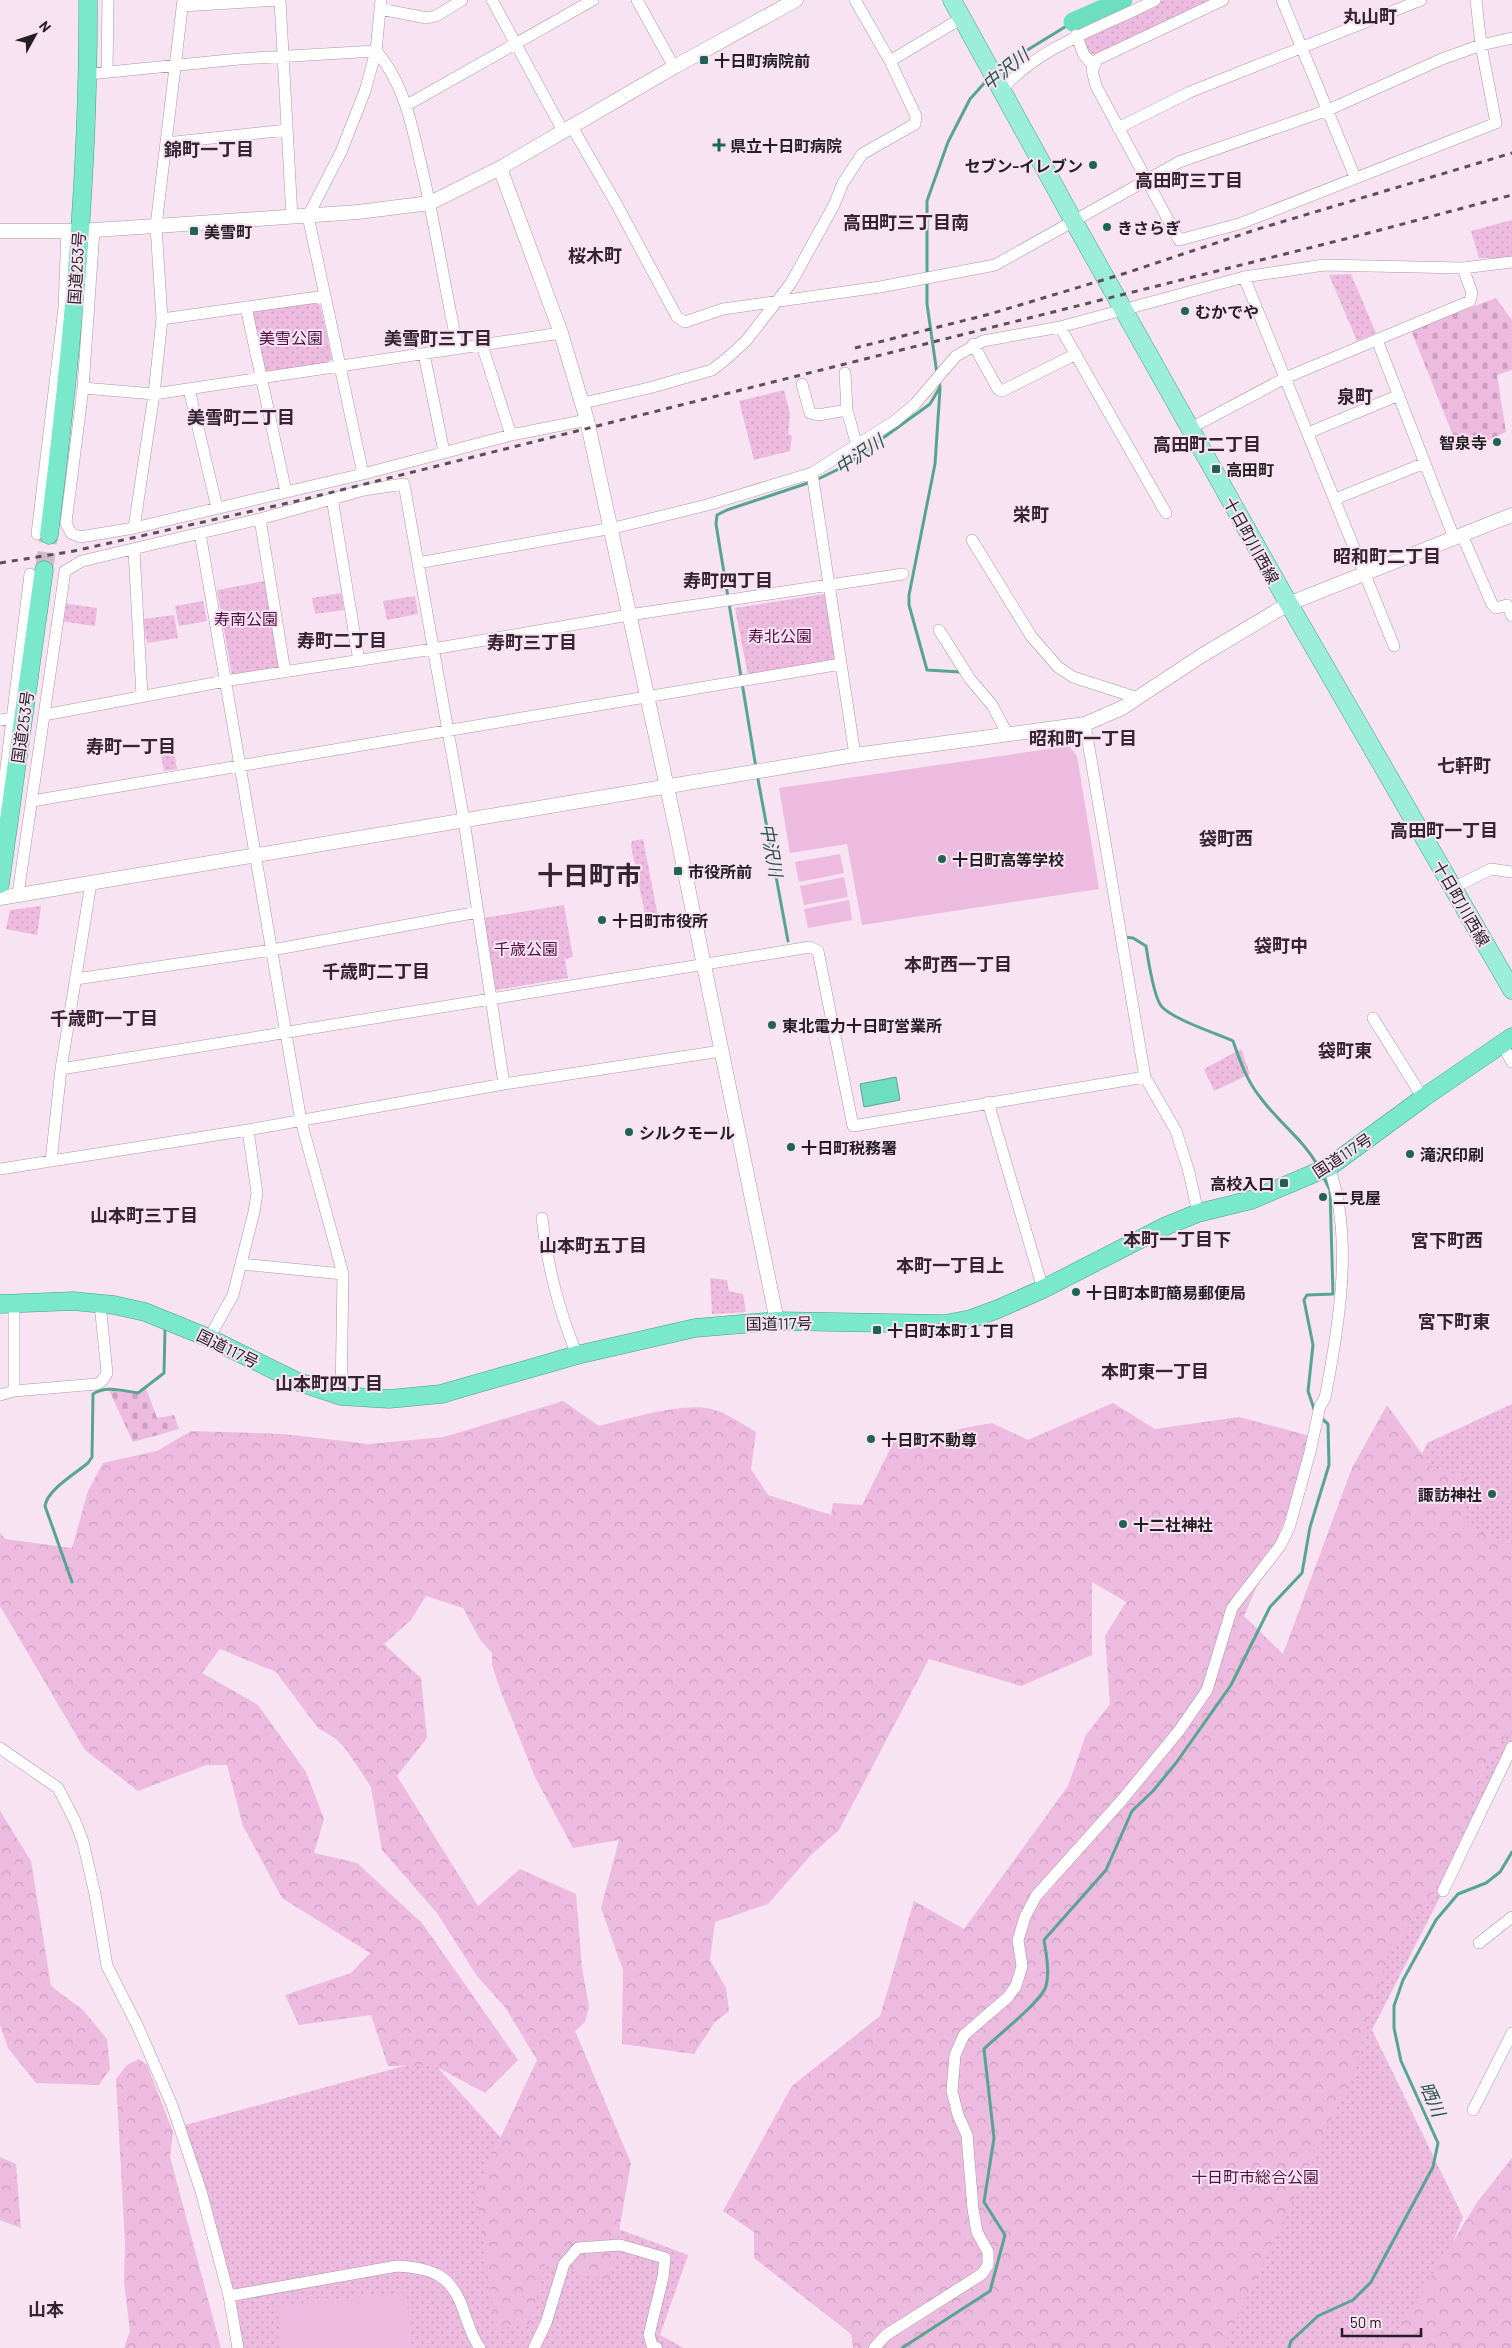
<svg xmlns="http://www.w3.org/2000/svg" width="1512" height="2348" font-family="Barlow,'Noto Sans JP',sans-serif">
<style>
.grass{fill:url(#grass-dots)}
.forest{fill:url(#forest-crowns)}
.cemetery{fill:url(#cemetery-stones)}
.garden{fill:#edbae0}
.water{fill:#6ddfbf;stroke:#57a590}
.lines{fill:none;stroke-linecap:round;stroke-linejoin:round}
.stream{stroke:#57a590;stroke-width:3}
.river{stroke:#6ddfbf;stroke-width:19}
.trunk-tunnel{stroke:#cdbcc8;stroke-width:18;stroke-dasharray:18 9;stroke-linecap:butt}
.minor-casing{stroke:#aa97a5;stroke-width:12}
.tertiary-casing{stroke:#aa97a5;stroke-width:15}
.primary-casing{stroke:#479d88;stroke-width:19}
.trunk-casing{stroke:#479d88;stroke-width:19}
.minor{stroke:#fff;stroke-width:11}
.tertiary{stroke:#fff;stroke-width:14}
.primary{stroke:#9beed8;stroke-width:18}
.trunk{stroke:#7ae8cb;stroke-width:18}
.rail{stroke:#5b5058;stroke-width:3;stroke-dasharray:6 6;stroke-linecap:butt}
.poi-dot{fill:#216352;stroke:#f7e3f1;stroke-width:2}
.labels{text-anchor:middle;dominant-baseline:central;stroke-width:4;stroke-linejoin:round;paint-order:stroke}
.poi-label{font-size:16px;font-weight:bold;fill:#251e23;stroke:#f7e3f1;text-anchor:start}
.street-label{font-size:16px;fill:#251e23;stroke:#f7e3f1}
.park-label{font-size:16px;fill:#511046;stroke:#f7e3f1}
.neighbourhood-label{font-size:18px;font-weight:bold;fill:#342530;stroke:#f7e3f1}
.water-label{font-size:18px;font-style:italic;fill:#265649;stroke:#f7e3f1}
.town-label{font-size:26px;font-weight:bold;fill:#342530;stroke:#f7e3f1}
</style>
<defs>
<pattern id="grass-dots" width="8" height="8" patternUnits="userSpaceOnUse" patternTransform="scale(1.25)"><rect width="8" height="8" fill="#edbae0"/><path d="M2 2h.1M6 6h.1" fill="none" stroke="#cb9fc0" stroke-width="1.8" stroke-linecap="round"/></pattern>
<pattern id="forest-crowns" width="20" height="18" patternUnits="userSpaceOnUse" patternTransform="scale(1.25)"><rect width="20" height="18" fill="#edbae0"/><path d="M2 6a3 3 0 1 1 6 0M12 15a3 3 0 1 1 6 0" fill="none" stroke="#cb9fc0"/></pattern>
<pattern id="cemetery-stones" width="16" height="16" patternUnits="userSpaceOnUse" patternTransform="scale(1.25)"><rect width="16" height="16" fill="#edbae0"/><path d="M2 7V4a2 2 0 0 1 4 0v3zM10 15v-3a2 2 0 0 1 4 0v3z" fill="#cb9fc0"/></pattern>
</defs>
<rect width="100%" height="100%" fill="#f7e3f1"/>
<!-- grass -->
<path class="grass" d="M1163,0h47l-115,55 -7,-3 -4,-12 3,-5 40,-16z
M1512,220v38h-33l-8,-27z
M1351,274l25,59 -19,8 -28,-66z
M314,302l6,3 12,54 -5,5 -64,8 -12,-61z
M784,390l6,24 -2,20 4,2 -2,15 -36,9 -15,-59z
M265,581l14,86 -47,8 -15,-85z
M341,593l3,17 -29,4 -3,-16z
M825,594l11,66 -88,15 -13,-67z
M415,596l3,18 -31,6 -4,-19z
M203,601l4,20 -28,5 -4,-20z
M62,603l35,5 -2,18 -35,-5z
M174,615l4,23 -31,5 -4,-24z
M171,736l6,33 -13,2 -6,-33z
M643,839l17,88 -12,2 -17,-83 1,-5z
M564,905l9,52 -8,2 3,19 -72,12 -12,-72z
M41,906l-4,29 -31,-6 4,-19z
M1241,1049l9,25 -36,17 -10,-22z
M710,1278l17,2 2,11 14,3 3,18 -34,2z
M1512,1404v343l-69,144 -71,139 91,187 -54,131h-518l459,-728 77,-177z
M430,2059l135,150 123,46 -28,80 24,13h-444l-55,-223z"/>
<!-- forest -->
<path class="forest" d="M563,1401l36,25c28,-7 85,-24 112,-17 16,4 30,14 45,23l-5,37 17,26 63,20 2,-12 29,2 32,-64 98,-18 36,17 85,-37 42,26 84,-12 71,19 -22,77 -44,103 39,38 69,-186 35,-63 46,64 36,9 -6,47 49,21v179l-25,40 -48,118 -51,72 -34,116 -131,277h-370l-2,-14 -97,-76v-26l-31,-21 69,-125 88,-70 34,-115 50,28 104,-143 18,-51 24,-31 -5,-68 21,-34 -34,-20v73l-71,31 -92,-27 -90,171 -28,25 -43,49 -53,18 -5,38 16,28 3,23 -14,11 -21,32 -72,-10 1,-74 -22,-62 18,-68 -46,8 -38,-71 -35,-88 -8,-24v-12l-11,-12 -18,-33 -37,-12 -15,24 -27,24 37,34 6,60 -30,38 81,130 42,-37 56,25 6,74 7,39 -4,15 -10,9 56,132 -21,118 -65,-17 -15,60 -34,5 -20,-139 61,-130 -32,-53 -28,-31 -40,-63 -55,-63 -11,-63 -26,-39 -10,-10 -17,-10 -42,-56 -56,-23 -18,24 56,32 48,67 18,47 -10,34 43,10 65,60 96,137 -33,33 -52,-28 -45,1 -17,-51 -72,10 -14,-30 66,-22 19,-20 -88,-55 -39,-72 -16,-61h-21l-68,26 -53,-41 -85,-144v-73l5,6 67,9 16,-57 15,-28 54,-12 34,-20 92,3 86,10 75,-7z
M0,1811l31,50 20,125 32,24 24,29 3,30 -11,16 -63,-2 -28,-35 -8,-23z
M139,2059l8,6 26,67 -3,25 51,191h-97l6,-17 -6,-49 1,-39 -9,-164 11,-14z
M0,2157l16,7 5,64 -21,-8z
M1512,2158v190h-125l91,-147z"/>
<!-- cemetery -->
<path class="cemetery" d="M1496,298l16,22v50l-15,5 9,57 -46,21 -49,-123z
M146,1388l11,30 17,-3 5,14 -46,13 -24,-52 31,4z"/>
<!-- garden -->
<path class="garden" d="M1069,746l8,10 22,133 -237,36 -15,-81 -57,9 -11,-65z
M840,854l4,19 -45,9 -4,-20z
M844,877l4,20 -44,8 -4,-19z
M849,900l3,20 -44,8 -4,-19z
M406,2292l6,56h-130l-5,-42z"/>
<!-- water -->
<path class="water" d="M896,1077l4,23 -36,7 -4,-23z"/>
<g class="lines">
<!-- stream -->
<path class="stream" d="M997,72l19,-15 57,-35
M927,274v-73l21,-59 22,-43 18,-20
M927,281v23l10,70
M940,389l-5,75 -26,131v10l18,65 33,2
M816,480l27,-13 87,-63 10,-17 -1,-5
M756,768l-40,-244 1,-9 10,-5 84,-28
M757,774l31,167
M1124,937l9,1 13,8c2,13 8,53 16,61 13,13 53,26 71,34 7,20 14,40 27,56 18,25 43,42 58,69
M1315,1412l-7,-21 5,-46 -9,-45 3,-5 26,-1 -3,-104 -7,-14
M72,1582l-27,-76c2,-16 31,-33 43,-43l4,-6 1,-63c12,-9 31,-3 45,-1l26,-20 1,-44
M902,2348l88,-57 15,-56 -21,-33 10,-64 -10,-89c13,-13 58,-48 62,-63 4,-14 0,-32 -2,-46l62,-70 26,-59 21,-20 23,-28 55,-78 39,-78 32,-34 8,-46 19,-62 -1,-41 -7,-6
M1289,2348l2,-7 27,-25 35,-16 18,-18 62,-115 5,-24 -37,-82 -7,-33v-22l9,-26 33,-60 22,-26 28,-11 14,-11 12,-20"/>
<!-- river -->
<path class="river" d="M1073,22l50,-22"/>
<!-- trunk-tunnel -->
<path class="trunk-tunnel" d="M44,570l5,-35"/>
<defs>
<path id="minor" d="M492,0l71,131
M637,0l37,67
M1223,0l-125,59 -6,11 4,16 83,154 60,-16 257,-101 -15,-78 -5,-45
M1282,0l73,177
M182,6l98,-6 12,217
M380,9l47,9 9,-2 26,-16
M1076,35l8,20 10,11
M890,61l72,-43
M107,72l1,-72
M89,74l150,-15 137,-8c29,33 36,76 46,118 14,60 23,120 36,180
M1001,90c42,-46 100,-62 154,-90
M407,105l186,-105
M572,127l45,78 60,112 8,5 38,-13 157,-22 115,-22 184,-103 149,-52 114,-51 39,-14 31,-7
M1118,128l72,-36 231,-92
M166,143l121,-13
M94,230l-11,158 -17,135 5,10 9,4 54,-9 229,-54 148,-39 76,-15
M1244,277l150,369
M246,307l40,185
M162,319l163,-23
M1060,327l106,186
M1377,340l77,198
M973,344l25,45 4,2 74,-37
M482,345l29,90
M424,354l20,98
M845,373l2,37
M802,384l8,29 8,2 29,-5 10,36
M83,388l71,6 407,-61
M189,389l28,119
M583,403l66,-15 63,-18 14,-11 20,-18 45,-58 43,-78 9,-22 19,-29 53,-30 1,-8 -26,-55 -35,-61
M1189,429l96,-51 185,-77 2,-8 -9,-25
M1308,433l91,-38
M812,473l43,282
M363,474l-55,-258 33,-64 24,-61 11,-40 5,-51
M332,498l27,163
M1335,499l90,-36
M260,519l25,153
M134,528l20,-134 8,-75 -6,-93 27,-226
M200,533l101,588 42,153 -2,122
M37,534l27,-226 3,-77
M1462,535l30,69 4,4 11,-3 5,11
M972,540l59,96 27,31 15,10 65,21
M134,550l8,146
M418,563l200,-36 89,-22 105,-32 83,-52 20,-17 41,-48 27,-15 77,-14 184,-50 80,-12 139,3 49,-6
M939,630l31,49 22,26 16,30
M44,715l181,-34 208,-32 196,-34 274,-41
M0,720l19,-3
M1085,724l60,353 31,54 13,41 9,41
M32,801l809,-137
M0,817l30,-243
M1453,888l38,-19 21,3
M18,894l47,-323 17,-10 178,-42 104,-29 40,-6 60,337 40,263
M76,979l196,-29 206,-38
M1373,1018l50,80
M1502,1044l10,18
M61,1069l749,-122 8,4 35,175 292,-49
M988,1102l55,187
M51,1161l10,-92 30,-186
M0,1169l248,-39 256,-46 217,-33
M542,1218c6,50 16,90 35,137
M241,1264l102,10
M209,1338l24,-43 21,-83 3,-19 -9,-63
M14,1391l83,-7 5,-3 5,-8 -7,-69
M0,1395l14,-4v-88
M0,1748l58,40 17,33 8,21 12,52 12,72 31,61 34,78 29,86 28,105 9,52
M1443,1891l69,-144
M1479,1943l33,-26
M1473,2110l39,-77
M229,2296l168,-30c34,2 54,8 66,43 5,14 8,27 17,39
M534,2348l12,-25 18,-59 14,-16 42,-3 45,13 -2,19 -14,58 3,10 5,3
M874,2348l12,-13 96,-61 6,-9v-13l-11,-20 -4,-23 -6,-74 -9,-20 -6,-24 3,-36 9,-20 43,-37 9,-12 6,-20 -4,-26 7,-23 11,-21 86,-96 56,-68 29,-42 25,-82 48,-62 9,-18 21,-76 10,-46 5,-8c14,-72 29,-161 4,-231"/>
<path id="tertiary" d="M500,168l61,165 26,87 88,404 102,497
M0,231h79l77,-5 202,-14 72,-9 70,-35 174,-101 122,-67
M0,898l855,-143 230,-31 37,-16 79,-52 87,-52 224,-89"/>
<path id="primary" d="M952,0l121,220 209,372 230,398"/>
<path id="trunk" d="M49,535c22,-177 40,-356 39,-535
M0,884l44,-314
M0,1304l73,-3 41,4 31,7 64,26 87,43 45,15 48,3 52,-5 136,-39 118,-27 82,-7 168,3 26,-5 27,-10 45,-20 123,-63 32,-13 53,-13 78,-33 94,-69 89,-61"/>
</defs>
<!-- minor casing -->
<use href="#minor" class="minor-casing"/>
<!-- tertiary casing -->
<use href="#tertiary" class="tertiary-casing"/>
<!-- primary casing -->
<use href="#primary" class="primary-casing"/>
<!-- trunk casing -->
<use href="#trunk" class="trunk-casing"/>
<!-- minor -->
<use href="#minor" class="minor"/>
<!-- tertiary -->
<use href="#tertiary" class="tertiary"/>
<!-- primary -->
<use href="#primary" class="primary"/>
<!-- trunk -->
<use href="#trunk" class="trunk"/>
<!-- rail -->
<path class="rail" d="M855,348l135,-34 136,-41 132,-44 254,-76
M0,563l74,-12 223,-50 1068,-267 147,-39"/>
</g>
<!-- markers -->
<g class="poi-dot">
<rect x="699" y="55" width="10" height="10" rx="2.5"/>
<path d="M716.5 137.5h5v5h5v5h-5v5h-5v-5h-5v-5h5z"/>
<circle cx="1093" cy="165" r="5"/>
<circle cx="1107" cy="227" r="5"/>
<rect x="189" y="226" width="10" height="10" rx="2.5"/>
<circle cx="1185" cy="311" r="5"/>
<circle cx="1497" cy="442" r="5"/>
<rect x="1211" y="464" width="10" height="10" rx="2.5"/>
<circle cx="942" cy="859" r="5"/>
<rect x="673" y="866" width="10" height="10" rx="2.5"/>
<circle cx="602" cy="920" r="5"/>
<circle cx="772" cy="1025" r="5"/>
<circle cx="629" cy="1132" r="5"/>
<circle cx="791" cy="1147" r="5"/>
<circle cx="1410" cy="1154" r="5"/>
<rect x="1279" y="1178" width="10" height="10" rx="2.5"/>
<circle cx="1323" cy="1197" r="5"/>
<circle cx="1076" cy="1292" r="5"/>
<rect x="872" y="1325" width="10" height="10" rx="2.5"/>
<circle cx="871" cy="1439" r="5"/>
<circle cx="1492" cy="1494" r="5"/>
<circle cx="1123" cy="1524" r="5"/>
</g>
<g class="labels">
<!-- poi labels -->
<g class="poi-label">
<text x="714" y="60">十日町病院前</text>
<text x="730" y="145">県立十日町病院</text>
<text x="1083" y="165" text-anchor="end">セブン-イレブン</text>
<text x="1117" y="227">きさらぎ</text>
<text x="204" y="231">美雪町</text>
<text x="1195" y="311">むかでや</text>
<text x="1487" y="442" text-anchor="end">智泉寺</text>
<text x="1226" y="469">高田町</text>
<text x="952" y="859">十日町高等学校</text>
<text x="688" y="871">市役所前</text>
<text x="612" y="920">十日町市役所</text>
<text x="782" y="1025">東北電力十日町営業所</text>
<text x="639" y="1132">シルクモール</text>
<text x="801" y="1147">十日町税務署</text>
<text x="1420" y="1154">滝沢印刷</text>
<text x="1274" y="1183" text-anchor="end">高校入口</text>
<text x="1333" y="1197">二見屋</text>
<text x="1086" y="1292">十日町本町簡易郵便局</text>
<text x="887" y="1330">十日町本町１丁目</text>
<text x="881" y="1439">十日町不動尊</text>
<text x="1482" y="1494" text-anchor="end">諏訪神社</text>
<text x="1133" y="1524">十二社神社</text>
</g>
<!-- street labels -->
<g class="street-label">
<text transform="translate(76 268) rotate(-86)">国道253号</text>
<text transform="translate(1252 540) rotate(61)">十日町川西線</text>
<text transform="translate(22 727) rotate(-82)">国道253号</text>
<text transform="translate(1462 903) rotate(60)">十日町川西線</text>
<text transform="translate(1342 1155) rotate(-33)">国道117号</text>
<text transform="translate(779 1323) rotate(-1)">国道117号</text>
<text transform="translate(228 1348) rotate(26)">国道117号</text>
</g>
<!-- park labels -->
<g class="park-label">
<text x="291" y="337">美雪公園</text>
<text x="246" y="618">寿南公園</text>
<text x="780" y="635">寿北公園</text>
<text x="526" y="948">千歳公園</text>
<text x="1255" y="2176">十日町市総合公園</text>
</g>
<!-- neighbourhood labels -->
<g class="neighbourhood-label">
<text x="1370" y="16">丸山町</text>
<text x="209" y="149">錦町一丁目</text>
<text x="1189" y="180">高田町三丁目</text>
<text x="906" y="222">高田町三丁目南</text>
<text x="595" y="255">桜木町</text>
<text x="438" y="338">美雪町三丁目</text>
<text x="1355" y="396">泉町</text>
<text x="241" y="417">美雪町二丁目</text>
<text x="1207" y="444">高田町二丁目</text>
<text x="1031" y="514">栄町</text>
<text x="1387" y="556">昭和町二丁目</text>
<text x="728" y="580">寿町四丁目</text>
<text x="342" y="640">寿町二丁目</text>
<text x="532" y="642">寿町三丁目</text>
<text x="1083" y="738">昭和町一丁目</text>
<text x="131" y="746">寿町一丁目</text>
<text x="1464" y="765">七軒町</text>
<text x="1444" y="830">高田町一丁目</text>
<text x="1226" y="838">袋町西</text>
<text x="1281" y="945">袋町中</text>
<text x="958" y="964">本町西一丁目</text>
<text x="376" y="971">千歳町二丁目</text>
<text x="104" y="1018">千歳町一丁目</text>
<text x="1345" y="1050">袋町東</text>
<text x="144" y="1215">山本町三丁目</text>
<text x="1177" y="1239">本町一丁目下</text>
<text x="1447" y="1240">宮下町西</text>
<text x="593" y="1245">山本町五丁目</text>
<text x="950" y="1265">本町一丁目上</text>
<text x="1454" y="1321">宮下町東</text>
<text x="1155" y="1371">本町東一丁目</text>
<text x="329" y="1383">山本町四丁目</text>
<text x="46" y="2309">山本</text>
</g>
<!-- water labels -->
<g class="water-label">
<text transform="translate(1005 69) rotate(-39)">中沢川</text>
<text transform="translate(859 454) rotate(-34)">中沢川</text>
<text transform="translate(772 850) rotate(80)">中沢川</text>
<text transform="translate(1433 2099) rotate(66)">晒川</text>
</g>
<!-- town labels -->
<g class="town-label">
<text x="589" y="874">十日町市</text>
</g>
</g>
<!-- north arrow -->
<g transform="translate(35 35) rotate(50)" stroke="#f7e3f1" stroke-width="4" paint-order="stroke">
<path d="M0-4L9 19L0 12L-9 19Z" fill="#251e23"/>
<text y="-8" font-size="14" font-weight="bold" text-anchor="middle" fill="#251e23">N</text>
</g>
<!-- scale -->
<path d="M1342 2328v8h79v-8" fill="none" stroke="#251e23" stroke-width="2.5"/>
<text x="1350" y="2328" font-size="15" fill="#251e23" stroke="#f7e3f1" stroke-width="4" paint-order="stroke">50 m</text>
</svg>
